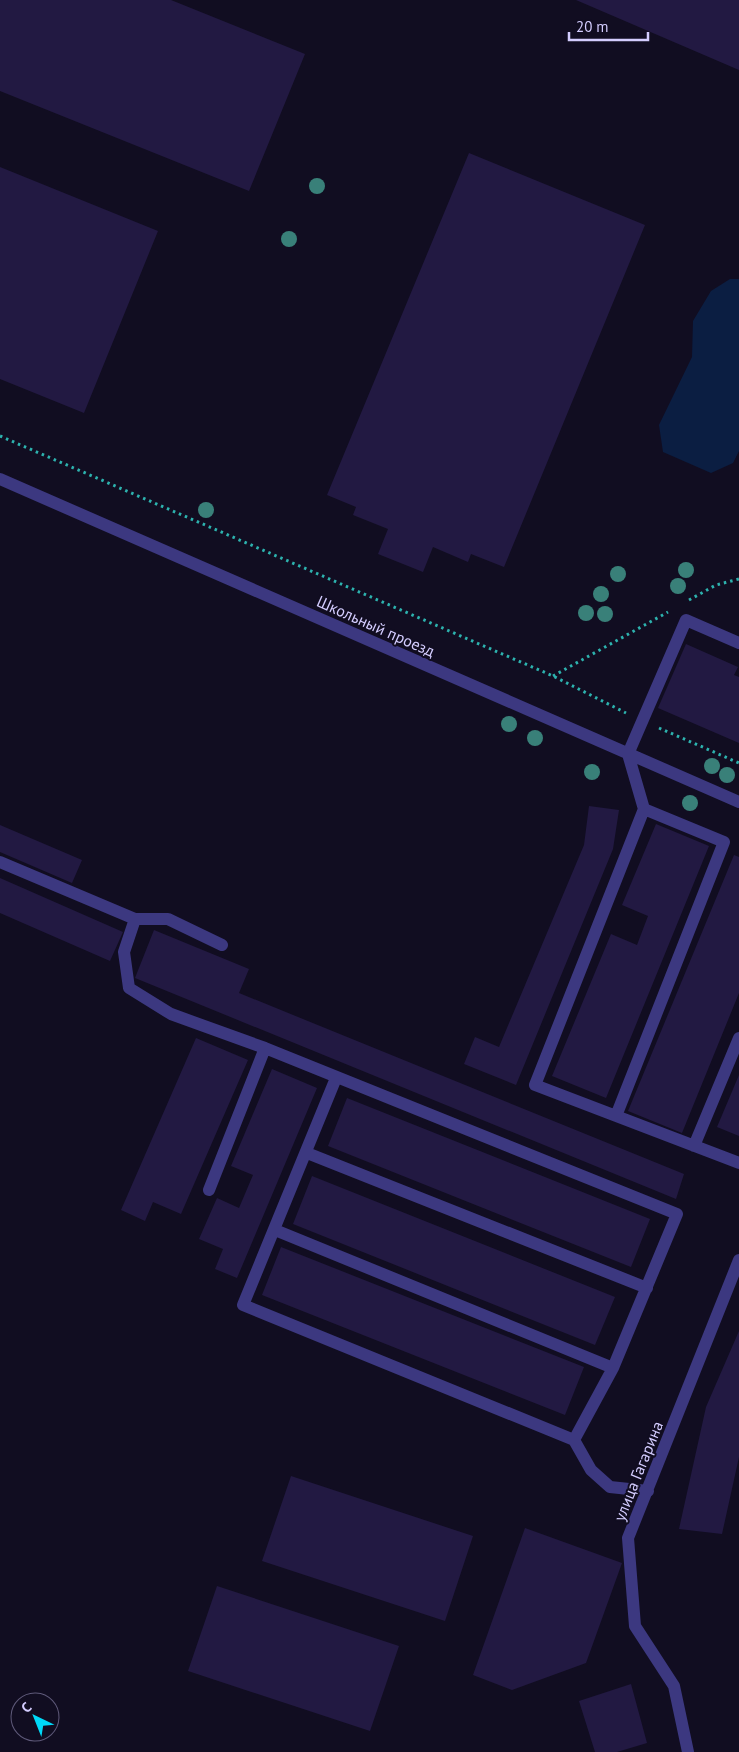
<svg xmlns="http://www.w3.org/2000/svg" width="739" height="1752" font-family="'PT Sans',sans-serif">
<style>
.water{fill:#0b1e42}
.building{fill:#221942}
.lines{fill:none;stroke-linecap:round;stroke-linejoin:round}
.path{stroke:#2db2ae;stroke-width:3;stroke-dasharray:2.5 4;stroke-linecap:butt}
.minor{stroke:#3c3880;stroke-width:12}
.tree{fill:#398079}
.labels{text-anchor:middle;dominant-baseline:central;stroke-width:4;stroke-linejoin:round;paint-order:stroke}
.street-label{font-size:16px;fill:#d4cdff;stroke:#110d21}
</style>
<rect width="100%" height="100%" fill="#110d21"/>
<!-- water -->
<path class="water" d="M730,279h9v172l-6,12 -22,10 -48,-21 -4,-27 33,-68 1,-36 18,-30z"/>
<!-- building -->
<path class="building" d="M0,0h171l134,54 -56,137 -249,-100z
M576,0h163v70z
M469,153l176,72 -141,342 -33,-13 -3,8 -35,-15 -10,25 -45,-18 10,-25 -35,-14 3,-8 -29,-12z
M0,167l158,64 -74,182 -84,-34z
M686,644l52,23 -4,8 5,2v66l-81,-35z
M589,806l30,4 -6,39 -97,236 -52,-21 11,-27 24,10 85,-202z
M656,824l53,22 -103,252 -54,-22 59,-142 26,11 11,-29 -26,-11z
M0,825l82,35 -10,23 -72,-31z
M734,855l5,2v136l-57,140 -54,-22z
M0,878l123,54 -13,29 -110,-48z
M154,930l95,39 -10,24 445,181 -8,25 -541,-221z
M196,1038l52,22 -67,154 -28,-12 -8,19 -24,-11z
M272,1069l45,19 -80,190 -22,-9 8,-20 -24,-10 18,-41 22,10 14,-33 -22,-9z
M739,1075v61l-22,-9z
M347,1098l303,121 -19,48 -303,-121z
M312,1176l303,121 -20,48 -302,-121z
M281,1247l303,120 -19,48 -303,-120z
M739,1331v126l-17,77 -43,-5 27,-122z
M291,1476l182,60 -28,85 -183,-60z
M525,1528l97,35 -36,100 -74,27 -39,-15z
M217,1586l182,60 -29,85 -182,-60z
M631,1684l16,59 -30,9h-22l-16,-51z"/>
<g class="lines">
<!-- path -->
<path class="path" d="M0,436l553,240 73,37
M689,600l27,-15 23,-6
M553,676l115,-64
M659,728l80,35"/>
<!-- minor -->
<path class="minor" d="M0,479l739,323
M739,643l-53,-23 -58,134 16,55 -109,276 204,78
M0,862l135,57
M222,945l-54,-26h-33l-11,33 5,36 42,26 94,34 412,166 -64,154 -39,72
M336,1078l-93,227 331,135 17,30 19,17 38,4
M616,1116l108,-274 -80,-33
M694,1146l45,-108
M307,1153l340,135
M209,1190l56,-142
M275,1230l338,138
M688,1752l-14,-66 -39,-60 -7,-88 111,-278"/>
</g>
<!-- trees -->
<g class="tree">
<circle cx="317" cy="186" r="8"/>
<circle cx="289" cy="239" r="8"/>
<circle cx="206" cy="510" r="8"/>
<circle cx="686" cy="570" r="8"/>
<circle cx="618" cy="574" r="8"/>
<circle cx="678" cy="586" r="8"/>
<circle cx="601" cy="594" r="8"/>
<circle cx="586" cy="613" r="8"/>
<circle cx="605" cy="614" r="8"/>
<circle cx="509" cy="724" r="8"/>
<circle cx="535" cy="738" r="8"/>
<circle cx="712" cy="766" r="8"/>
<circle cx="592" cy="772" r="8"/>
<circle cx="727" cy="775" r="8"/>
<circle cx="690" cy="803" r="8"/>
</g>
<g class="labels">
<!-- street labels -->
<g class="street-label">
<text transform="translate(376 626) rotate(24)">Школьный проезд</text>
<text transform="translate(638 1471) rotate(-68)">улица Гагарина</text>
</g>
</g>
<!-- north arrow -->
<g transform="translate(35 1717) rotate(317)"><circle r="24" fill="#110d21" stroke="#5f5a7a"/>
<path d="M0-4L9 19L0 12L-9 19Z" fill="#00d9f8"/>
<text y="-8" font-size="14" font-weight="bold" text-anchor="middle" fill="#d4cdff">С</text>
</g>
<!-- scale -->
<path d="M569 32v8h79v-8" fill="none" stroke="#d4cdff" stroke-width="2.5"/>
<text x="576" y="32" font-size="15" fill="#d4cdff" stroke="#110d21" stroke-width="4" paint-order="stroke">20 m</text>
</svg>
